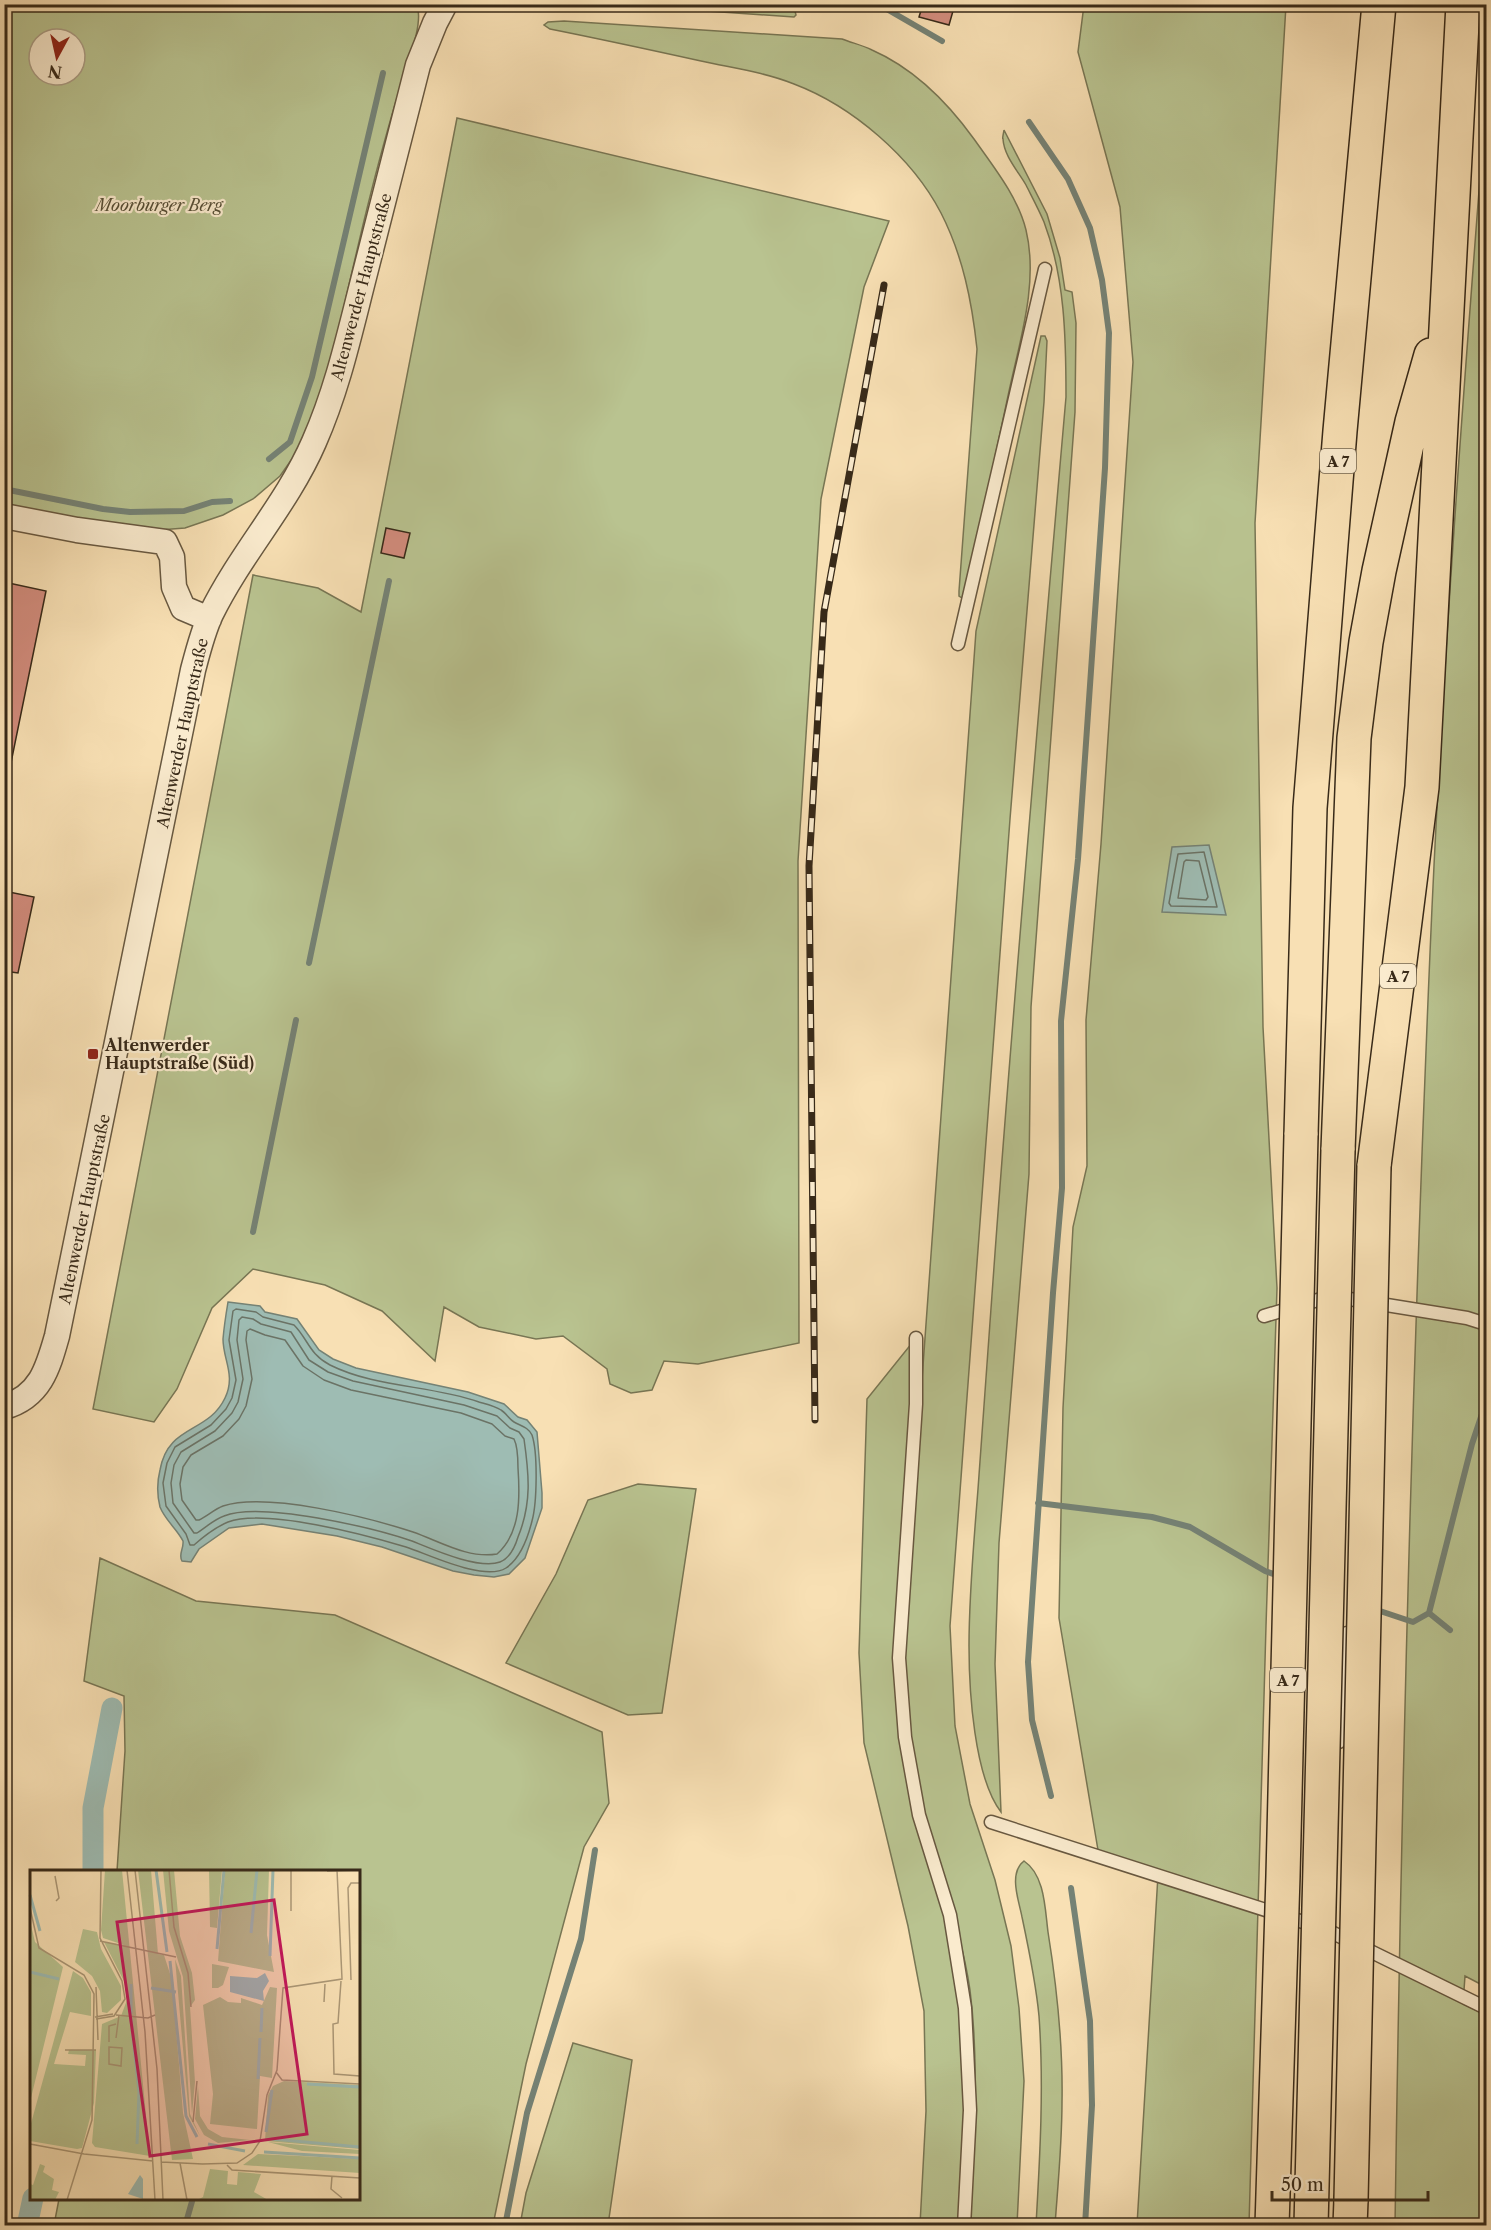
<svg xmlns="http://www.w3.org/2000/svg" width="1491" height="2230" font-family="'Libre Caslon Text',serif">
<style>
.green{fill:#b9c390;stroke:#787654;stroke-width:1.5;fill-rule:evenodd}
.water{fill:#9ebcb3;stroke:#758275;stroke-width:1.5}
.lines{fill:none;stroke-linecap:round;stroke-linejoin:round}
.shore{stroke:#6b7366;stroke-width:1.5}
.stream{stroke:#758275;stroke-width:6}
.canal{stroke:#9ebcb3;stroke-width:21}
.building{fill:#d28c7d;stroke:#382a19;stroke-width:1.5}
.lane-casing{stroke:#685840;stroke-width:15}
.street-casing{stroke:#685840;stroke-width:27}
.highway-casing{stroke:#382a19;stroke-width:36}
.lane{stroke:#faebce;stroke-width:12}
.street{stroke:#faebce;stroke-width:24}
.highway{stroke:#f8e0b4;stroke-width:33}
.rail-casing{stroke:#382a19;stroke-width:7}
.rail{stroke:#faebce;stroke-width:4.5;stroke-dasharray:14;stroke-linecap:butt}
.highway-bridge-casing{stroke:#382a19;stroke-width:36;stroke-linecap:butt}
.highway-bridge{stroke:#f8e0b4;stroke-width:33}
.poi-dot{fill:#8f2418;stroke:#faebce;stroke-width:2}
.labels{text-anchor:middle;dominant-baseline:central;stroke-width:4.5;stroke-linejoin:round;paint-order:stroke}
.shield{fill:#faebce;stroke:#72644f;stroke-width:1.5}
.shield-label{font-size:15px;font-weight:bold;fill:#382a19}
.park-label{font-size:16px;font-style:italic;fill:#585037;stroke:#faebce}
.street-label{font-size:16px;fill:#382a19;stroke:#faebce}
.poi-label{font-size:16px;font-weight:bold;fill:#382a19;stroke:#faebce;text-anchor:start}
.inset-river{fill:none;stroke:#9ebcb3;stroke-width:3}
.inset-road{fill:none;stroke:#ab9776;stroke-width:1.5}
.view{fill:#c2185b;fill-opacity:0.15;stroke:#c2185b;stroke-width:3}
.inset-edge{fill:none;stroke:#382a19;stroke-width:3}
</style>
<rect width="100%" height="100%" fill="#f8e0b4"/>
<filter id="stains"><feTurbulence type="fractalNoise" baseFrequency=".00333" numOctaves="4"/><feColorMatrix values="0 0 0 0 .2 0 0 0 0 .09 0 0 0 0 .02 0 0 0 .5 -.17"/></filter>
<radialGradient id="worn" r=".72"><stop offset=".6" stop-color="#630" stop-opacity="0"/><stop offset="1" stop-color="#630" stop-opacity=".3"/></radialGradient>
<!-- green -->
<path class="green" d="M4,5h413c7,20 -11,61 -17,83 -33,107 -56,222 -82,332l-14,22 -24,34 -27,23 -30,16 -38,13 -39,3 -141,-25zM39,39h36v36h-36z
M767,5l28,6 1,4 -2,2 -173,-12z
M1084,5h202l-31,518 8,504 14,261 -11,338 -17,599h-112l21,-350 -59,-19 -40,-238 4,-210 10,-181 14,-61 -1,-146 15,-176 32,-482 -13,-155 -42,-155z
M564,21l278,18c10,4 20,6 30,11 41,18 76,53 102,89 19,27 44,58 52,91 13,54 -7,113 -18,166 -14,67 -29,134 -43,201l-3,1 -3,-2v-5l18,-242c-5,-47 -14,-93 -36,-136 -29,-56 -89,-107 -147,-129 -30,-12 -62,-16 -93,-23 -50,-11 -101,-22 -151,-32l-6,-4 4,-3z
M1486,100v1887l-21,-11 -2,28 23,11v210l-91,1c6,-425 17,-849 35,-1273 12,-284 34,-569 56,-853z
M457,118l432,103 -25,66 -43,212 -23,362 1,482 -101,21 -34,-3 -12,29 -21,3 -21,-9 -3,-15 -44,-33 -27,3 -57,-12 -35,-20 -9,54 -53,-50 -57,-26 -72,-16 -41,39 -35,81 -23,33 -61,-13 160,-834 65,13 43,24z
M1004,130l43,84 13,44 5,32 7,2 4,31 -1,89 -44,595 -2,167 -30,369 -4,121 6,148c-27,-35 -32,-122 -32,-166 0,-53 5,-105 9,-157 6,-79 12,-158 17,-236 21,-286 46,-571 71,-856 0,-59 -1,-119 -22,-175 -5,-12 -12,-25 -18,-37 -8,-14 -22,-29 -23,-46 -1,0 1,-8 1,-9z
M1041,336h4l2,5 -3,61 -34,417 -60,807 5,100 15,78 25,76 16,66 8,62 5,73 -7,144 -48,1c4,-79 11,-158 1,-236 -9,-62 -33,-120 -48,-180 -13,-54 -14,-112 -19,-167l73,-1012z
M916,1338l-17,320 6,79 45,178 15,93 -1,217h-44l6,-114 -2,-100 -16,-85 -44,-183 -5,-90 8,-254z
M638,1484l58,5 -34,224 -34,2 -122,-52 50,-89 32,-74z
M100,1558l96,43 139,14 267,117 7,71 -25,44 -58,217 -33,161h-439l5,-26 299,-1v-326l-241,-1 8,-120 -1,-55 -40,-15z
M1024,1861c21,14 21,48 24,71 9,56 15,113 14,170 0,41 -4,82 -7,123h-19c4,-69 8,-139 3,-209 -3,-33 -10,-66 -17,-99 -3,-16 -14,-44 2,-56z
M573,2043l59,17 -24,165h-88l6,-32z"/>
<!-- water -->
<path class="water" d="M1209,845l17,70 -64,-3 10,-65z
M228,1302l32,4 5,6 32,7 22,31 14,9 23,9 112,24 36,12 14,13 9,3 10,12 5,61v15l-17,50 -16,16 -15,3 -20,-2 -21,-4 -71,-24 -45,-11 -75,-12 -33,4 -30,21 -8,13 -9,-1c-4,-7 2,-12 1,-20 -6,-12 -18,-21 -23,-34 -3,-12 -3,-25 0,-37 8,-46 48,-36 65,-72 11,-23 -2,-38 -2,-59 1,-12 3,-25 5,-37z"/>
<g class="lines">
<!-- shore -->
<path class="shore" d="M1204,852l13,55 -46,-1 -2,-3 9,-49z
M1186,860l13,1 9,36 -2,3 -28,-2 6,-36z
M236,1309l20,3 7,5 31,8c14,14 15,29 36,40 46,23 101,20 149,37 7,2 16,4 22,8 5,3 8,9 13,12 7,4 14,5 18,13 6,18 5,68 0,86 -4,16 -11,37 -26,47 -22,14 -78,-14 -100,-21 -40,-12 -141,-39 -178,-25 -12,5 -25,15 -34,23h-4l-4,-11 -20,-28 -3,-23 4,-20 8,-16 36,-22 15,-16 6,-11 4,-18 -7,-40 4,-29z
M242,1317l11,2 8,5 30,8 18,28 19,12 25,9 111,24 33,11 13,12 9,4 5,7c5,35 8,64 -6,98 -3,10 -8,21 -18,25 -21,8 -68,-13 -88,-21 -38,-13 -151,-40 -188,-25 -9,3 -18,11 -27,17h-3l-21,-30 -2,-20 3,-18 7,-13 34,-21 17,-18 6,-11 5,-23 -6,-39 2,-20z
M250,1329l15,6 20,5 18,26 21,14 27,10 110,23 31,11 13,12 9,3c4,8 4,20 4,29 2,29 3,65 -21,86 -29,5 -58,-13 -84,-22 -46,-15 -145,-40 -190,-26 -8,3 -16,10 -24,14h-3l-14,-20 -2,-16 3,-17 8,-12 32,-19 16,-17 7,-13 6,-27 -6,-39 1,-9z"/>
<!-- stream -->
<path class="stream" d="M321,4l12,3
M878,4l64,37
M1029,122l39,57 22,49 12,52 7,53 -4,135 -27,391 -17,162 1,167 -9,105 -25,369 4,58 19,76
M269,459l21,-17 22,-65 71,-304
M4,489l99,20 27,3 54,-1 28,-9 18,-1
M309,963l80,-382
M253,1232l43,-212
M1485,1356l1,12
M1038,1503l114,14 38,10 75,44 14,5
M1374,1609l39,13 16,-9
M1450,1630l-21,-17 43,-169 14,-42
M1071,1888l19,133 2,84 -7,121
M185,2226l8,-28
M505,2226l22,-113 54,-174 14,-89"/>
<!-- canal -->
<path class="canal" d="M93,1872v-64l19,-100
M27,2226l6,-28"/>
</g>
<!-- building -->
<path class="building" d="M923,4h32l-6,21 -30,-8z
M386,528l24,5 -6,25 -23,-5z
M4,582l42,9 -42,206z
M4,891l30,6 -16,76 -14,-2z"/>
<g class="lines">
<defs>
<path id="lane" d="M958,644l87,-375
M1264,1316l67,-20 136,22 19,6
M916,1338v66l-17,254 6,79 14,78 31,100 15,93 5,102 -6,116
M1339,1742l8,-109
M991,1822l334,107 161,79"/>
<path id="street" d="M4,516l73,14 88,12 7,15 2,30 9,21 26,11
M4,1407c36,-10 44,-39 53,-71l136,-666c5,-19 10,-39 18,-56 30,-61 76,-110 103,-172 23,-52 35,-106 49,-161 18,-72 37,-144 55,-216l17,-42 10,-19"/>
<path id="highway" d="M1301,1135l9,-327 30,-377 39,-427
M1338,1150l16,-412 12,-96 13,-71 33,-149 19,-67
M1374,1166l48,-379 41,-783
M1350,2226l1,-26"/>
</defs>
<!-- lane casing -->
<use href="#lane" class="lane-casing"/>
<!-- street casing -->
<use href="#street" class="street-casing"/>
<!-- highway casing -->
<use href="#highway" class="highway-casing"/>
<!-- lane -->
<use href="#lane" class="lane"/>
<!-- street -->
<use href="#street" class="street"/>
<!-- highway -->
<use href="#highway" class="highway"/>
<defs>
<path id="rail" d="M815,1420l-6,-554 15,-254 60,-327"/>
</defs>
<!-- rail casing -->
<use href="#rail" class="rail-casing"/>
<!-- rail -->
<use href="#rail" class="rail"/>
<defs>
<path id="highway-bridge" d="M1351,2200l23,-1034
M1272,2226l11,-350 18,-741
M1311,2226l27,-1076"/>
</defs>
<!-- highway-bridge casing -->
<use href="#highway-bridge" class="highway-bridge-casing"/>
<!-- highway-bridge -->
<use href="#highway-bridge" class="highway-bridge"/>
</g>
<!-- markers -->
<rect class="poi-dot" x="87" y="1048" width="12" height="12" rx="3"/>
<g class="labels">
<!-- shield labels -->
<g class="shield">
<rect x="1320" y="449" width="36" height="24" rx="4.5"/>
<rect x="1380" y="964" width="36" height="24" rx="4.5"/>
<rect x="1270" y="1668" width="36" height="24" rx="4.5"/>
</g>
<g class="shield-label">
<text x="1338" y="461">A 7</text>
<text x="1398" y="976">A 7</text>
<text x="1288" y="1680">A 7</text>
</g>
<!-- park labels -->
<g class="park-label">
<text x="159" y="205">Moorburger Berg</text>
</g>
<!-- street labels -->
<g class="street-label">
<text transform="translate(361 287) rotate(-75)">Altenwerder Hauptstraße</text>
<text transform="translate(182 733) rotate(-78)">Altenwerder Hauptstraße</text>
<text transform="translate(84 1209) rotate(-78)">Altenwerder Hauptstraße</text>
</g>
<!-- poi labels -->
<g class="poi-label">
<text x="105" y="1045">Altenwerder<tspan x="105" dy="18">Hauptstraße (Süd)</tspan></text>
</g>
</g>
<!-- overview -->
<g transform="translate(30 1870)">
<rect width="330" height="330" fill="#f8e0b4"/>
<path d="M75,0h17l28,286 -55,-9 -3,-4 10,-119 19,-8 6,-16 -2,-17 -21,-41 20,3 -21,-7 -2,-8zM108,0h13l7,84 6,1 8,25 11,133 10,46 -21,1zM133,0h11l6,66 12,37 3,27 -5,7 5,75 -3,32 -9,-137 -14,-46zM179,0h13l-5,58 -7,-1zM195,0h44l-2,65 7,37 -56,-11zM0,51l5,21 28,25 -33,135zM53,59l14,3 4,17 20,37v14l-14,13 -5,-1 -2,-21 -8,-15 -17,-14zM145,89l6,17 9,138 10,22 -11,-20zM182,94l17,3 -6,18 -5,3h-6zM43,101l10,7 8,14v24l-21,-4 -16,52 31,2 1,-11 -18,-1 1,-4h27l-2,53 -12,45 -5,1 -47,-8v-14zM240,117l7,1 -5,90 -12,-2 -3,53 -47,-5 3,-30 -10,-89 17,-8 8,5 13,1v-5l21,7zM254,211l76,4v64l-95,-8 3,-46 5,-9zM168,216l2,30 8,13 14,8 28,3 -32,3 -14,-8 -9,-16zM238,272l92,8v4l-58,-3zM228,284l102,5v14l-117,-8zM10,294l5,2 -2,6 11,7 -2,11 7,2 -4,8h-25v-16l3,1zM180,299l18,2 -1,13 10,1 1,-13 23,2 -7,18 14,8h-71l6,-3z" fill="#b9c390"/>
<path d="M235,103l4,8 -6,10 1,10 -34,-9v-16l27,2zM110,305l3,4v20l-15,-5z" fill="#9ebcb3"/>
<path class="inset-river" d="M126,0l11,82M0,25l10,36M221,63l6,-63M187,79l7,-79M240,86l3,-86M140,91l16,155 11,21M0,102l29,7M101,114v30M121,118l25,4M101,149l8,73 -2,52M231,162l1,-24M228,209l2,-41M277,214l53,3M236,262l6,-42M242,269l88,8M178,274l37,7M234,282l96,6"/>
<path class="inset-road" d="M97,0l18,162 10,168M105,0l22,199 6,131M139,0l5,57 14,46 3,34M261,0v41M297,1l33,-1M25,6l4,22 -3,3M0,38l9,40 45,27 10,19 -2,126 -25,80M70,71l76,16M321,110l-3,-92 3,-5h9M311,111l-3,42 -5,1 1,50 26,2M66,117l2,53M294,132l1,-18M86,145l32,3 7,-3M65,147l18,-3M66,149l18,-3 11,-17 -3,-18 -22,-43 1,-68M86,168l3,-23M79,172v-16l7,-2M79,177l13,1 -1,18 -12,-2zM35,180h31M246,202l6,8 78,4M163,252l4,-41M0,274l54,10M54,284l69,7M131,292l42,2M150,293l7,37M172,294l35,-1 15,-10 8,-12 7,-46 10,-25 6,-82 59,-9 -5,-109M197,295l5,5 128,8M302,306l-1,13 11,9"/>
<path class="view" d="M244,30l33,234 -157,22 -33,-234z"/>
<rect width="330" height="330" class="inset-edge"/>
</g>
<!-- margin -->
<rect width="1491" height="2230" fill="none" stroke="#f8e0b4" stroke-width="24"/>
<rect x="6" y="6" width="1479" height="2218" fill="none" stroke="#382a19" stroke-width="3"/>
<rect x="12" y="12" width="1467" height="2206" fill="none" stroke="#382a19" stroke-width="1.5"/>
<!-- north arrow -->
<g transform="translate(57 57) rotate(188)"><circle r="28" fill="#faebce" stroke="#ac9e86" stroke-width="1.5"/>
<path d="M0-4.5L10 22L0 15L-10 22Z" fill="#8f2418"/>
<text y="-9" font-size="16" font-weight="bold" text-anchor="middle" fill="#382a19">N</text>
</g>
<!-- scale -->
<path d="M1272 2191v9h156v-9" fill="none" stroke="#382a19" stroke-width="3"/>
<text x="1281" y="2191" font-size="18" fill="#382a19" stroke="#faebce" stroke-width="4.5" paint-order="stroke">50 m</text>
<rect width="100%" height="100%" filter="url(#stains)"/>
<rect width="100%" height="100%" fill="url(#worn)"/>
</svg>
